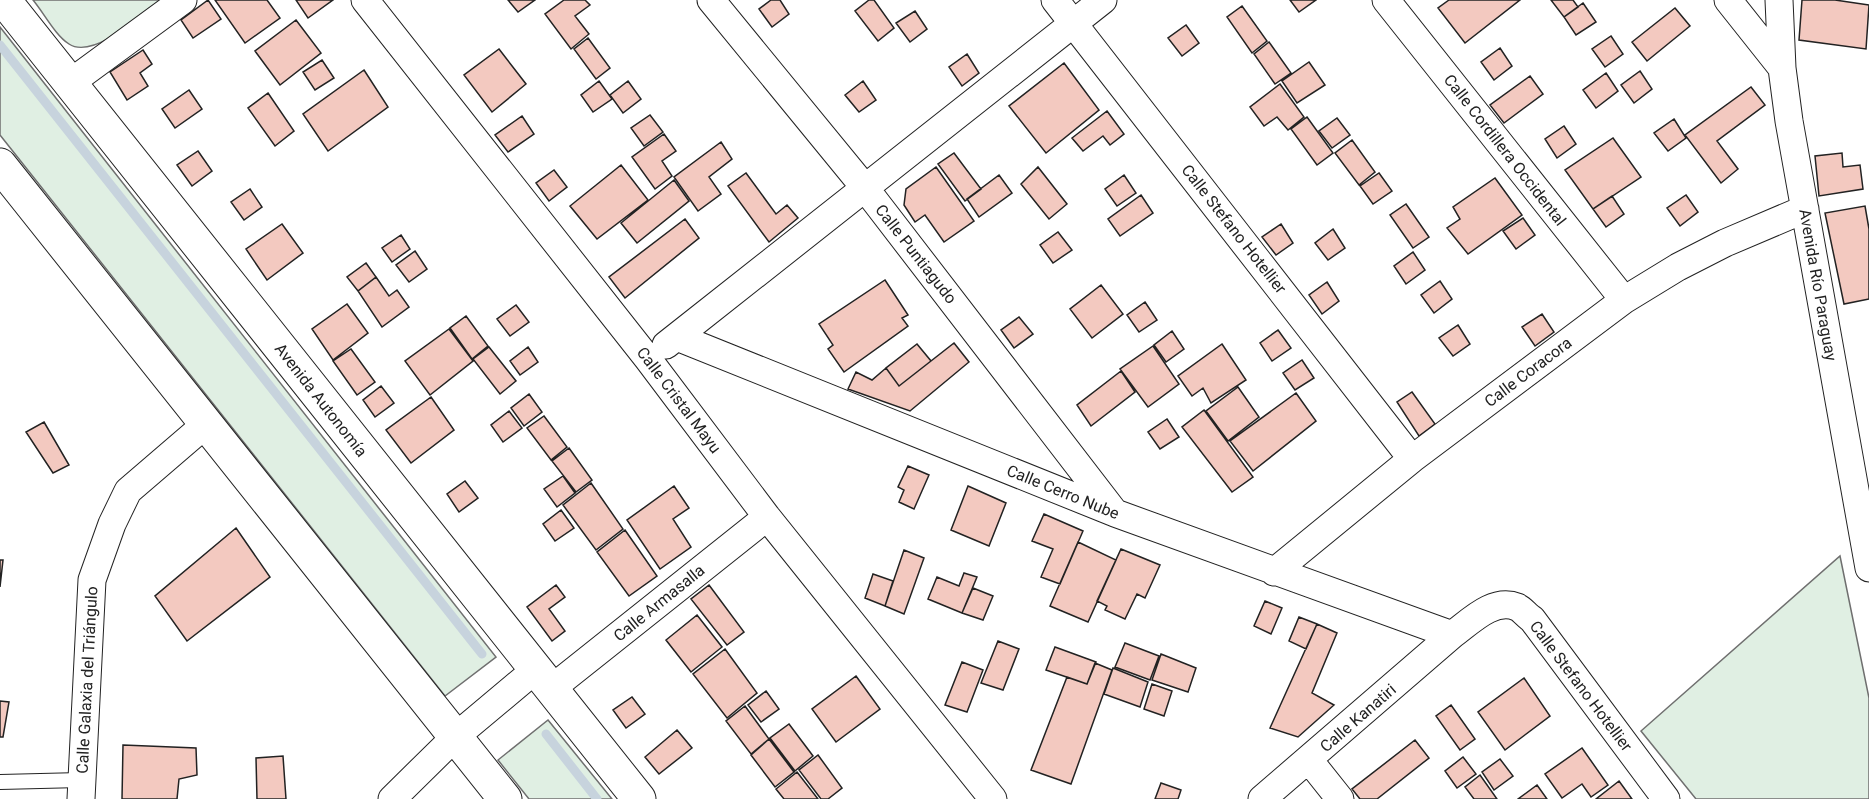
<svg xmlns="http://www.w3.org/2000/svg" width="1869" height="799" font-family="Roboto,sans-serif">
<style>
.green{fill:#e0efe3;stroke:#6f6f6f;stroke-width:1.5}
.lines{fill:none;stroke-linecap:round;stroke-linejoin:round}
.stream{stroke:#c7d3dd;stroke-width:9}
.building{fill:#f3c9c0;stroke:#222;stroke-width:1.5}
.service-casing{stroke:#222;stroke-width:16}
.minor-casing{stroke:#222;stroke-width:29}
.tertiary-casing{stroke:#222;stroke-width:35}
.service{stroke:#fff;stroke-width:14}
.minor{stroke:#fff;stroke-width:27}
.tertiary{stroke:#fff;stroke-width:33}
.labels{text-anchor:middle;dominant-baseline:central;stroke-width:4.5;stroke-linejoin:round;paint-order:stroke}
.street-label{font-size:16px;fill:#222;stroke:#fff}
</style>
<rect width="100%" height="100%" fill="#fff"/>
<!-- green -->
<path class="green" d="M33,0h129c-20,15 -69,60 -93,44 -14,-9 -25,-31 -36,-44z
M0,27l496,630 -51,39 -445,-561z
M1840,556l29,142v101h-173l-55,-68z
M548,720l64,79h-83l-31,-39z"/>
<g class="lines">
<!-- stream -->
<path class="stream" d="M0,45l482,609
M546,734l51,65"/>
</g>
<!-- building -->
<path class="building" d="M208,0l13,19 -28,19 -12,-18z
M215,0h52l13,18 -35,25z
M296,0h37l-25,18z
M508,0h27l-17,12z
M564,0h21l5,5 -15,11 14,18 -18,15 -26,-35z
M771,0h9l9,14 -17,13 -13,-18z
M869,0h5l20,28 -16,13 -23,-30z
M1290,0h26l-17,12z
M1449,0h71l-55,43 -27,-35z
M1551,0h22l5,7 -14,10z
M1802,0h33l34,5 -3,44 -67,-9z
M1583,3l13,19 -20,13 -12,-18z
M1242,6l25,35 -15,12 -25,-36z
M1675,8l15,18 -43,35 -15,-19z
M915,11l12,18 -17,13 -14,-19z
M296,20l25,33 -41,32 -25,-34z
M1186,25l13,18 -17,13 -14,-18z
M1611,36l12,18 -18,13 -13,-18z
M588,38l22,30 -14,11 -22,-30z
M1269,42l22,31 -16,11 -21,-30z
M1500,48l12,18 -18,14 -13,-18z
M499,49l27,35 -34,28 -28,-37z
M143,50l9,14 -12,9 8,13 -21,14 -17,-28z
M967,54l12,19 -17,13 -13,-19z
M322,60l12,18 -19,12 -12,-18z
M1309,62l16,23 -28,18 -15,-22z
M1064,63l35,47 -53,43 -37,-47z
M364,70l24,37 -60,44 -25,-37z
M1640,71l12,18 -18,14 -13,-18z
M1606,73l12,18 -22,17 -13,-18z
M1530,76l13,18 -39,29 -14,-18z
M599,81l13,18 -19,13 -12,-17z
M628,81l13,18 -18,14 -13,-18z
M863,81l13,19 -17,12 -14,-17z
M1280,84l24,33 -16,13 -11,-13 -13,9 -14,-19z
M1751,87l14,18 -48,36 21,28 -17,14 -36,-48z
M189,90l13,19 -27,19 -13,-19z
M268,93l26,38 -19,15 -27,-38z
M1107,111l17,23 -14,11 -7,-9 -20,15 -11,-13z
M650,115l13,17 -19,14 -13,-18z
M522,116l12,18 -26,18 -13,-17z
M1307,117l26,36 -16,12 -26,-36z
M1337,118l13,17 -18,13 -13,-17z
M1674,119l12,19 -18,13 -14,-18z
M1564,126l12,18 -19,14 -12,-19z
M664,134l12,17 -14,10 10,15 -17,13 -23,-32z
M1613,138l28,39 -48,32 -28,-39z
M1352,140l23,32 -16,13 -24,-32z
M721,142l11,17 -23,18 12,17 -23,17 -24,-34z
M198,151l14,20 -20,15 -15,-21z
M954,153l27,36 -16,12 -27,-37z
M1842,153l1,14 17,-2 3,24 -44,7 -4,-40z
M621,165l27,35 -51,39 -27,-33z
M936,167l38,54 -30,21 -19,-27 -10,7 -11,-17 2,-16z
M1038,167l29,37 -18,15 -28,-35z
M554,170l13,17 -18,14 -13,-18z
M746,173l30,41 11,-9 11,13 -29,24 -41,-56z
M1379,173l13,18 -19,13 -13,-18z
M999,175l13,18 -33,24 -12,-18z
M1124,175l12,18 -19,13 -12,-17z
M1495,178l27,37 -54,39 -21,-26 13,-9 -7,-12z
M674,180l15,21 -52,42 -16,-20z
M250,189l12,18 -18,13 -13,-18z
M1141,195l12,18 -33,23 -12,-17z
M1686,195l12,17 -18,14 -13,-18z
M1612,196l12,18 -18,13 -13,-18z
M1406,204l23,33 -16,11 -23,-33z
M1865,206l4,23v70l-25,5 -19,-91z
M1523,218l12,17 -19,14 -13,-18z
M685,219l14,19 -74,60 -16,-21z
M282,224l21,29 -36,27 -21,-31z
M1281,224l12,19 -17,12 -14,-18z
M1333,229l12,19 -17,12 -13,-17z
M1058,232l14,18 -19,13 -13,-18z
M401,235l9,14 -18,13 -10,-14z
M415,251l12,18 -18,13 -13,-17z
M1413,252l12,18 -19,14 -12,-18z
M366,263l10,14 -18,14 -11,-14z
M376,277l13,19 8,-6 12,17 -27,20 -24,-36z
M885,280l23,35 -6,3 6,8 -64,46 -16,-23 5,-4 -14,-21z
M1440,281l12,18 -18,14 -13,-18z
M1327,282l12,19 -17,13 -13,-19z
M1101,285l22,29 -31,24 -22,-29z
M1145,302l12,18 -18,12 -12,-17z
M347,304l21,29 -35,27 -21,-31z
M516,305l13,17 -19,14 -13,-17z
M1542,314l12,18 -19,14 -13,-19z
M466,316l22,30 -16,13 -22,-31z
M1019,317l14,17 -19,14 -13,-18z
M1458,325l12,19 -17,12 -14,-18z
M449,329l24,32 -43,34 -25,-34z
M1278,330l13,18 -19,13 -12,-18z
M1172,331l12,18 -18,13 -12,-17z
M954,343l15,19 -59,49 -62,-22 8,-17 16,8 14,-12 13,18z
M917,344l14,17 -32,25 -13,-18z
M1222,344l24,36 -35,23 -8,-15 -11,8 -14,-20z
M1153,346l26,38 -31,23 -28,-38z
M489,347l27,34 -16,13 -27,-35z
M528,347l10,15 -18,13 -10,-14z
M351,349l24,33 -18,13 -24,-34z
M1302,360l12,18 -19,12 -12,-17z
M1121,371l14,21 -44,34 -14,-21z
M381,386l13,17 -19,14 -12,-17z
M1238,387l21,30 -31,24 -22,-30z
M1412,392l23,32 -16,12 -22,-34z
M1296,393l20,28 -63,50 -23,-30z
M529,394l13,18 -18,14 -13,-18z
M431,397l23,33 -43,33 -25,-33z
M1204,410l49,67 -21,15 -50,-65z
M509,411l13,17 -19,14 -12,-17z
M544,416l23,31 -16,13 -24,-32z
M1167,419l12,18 -19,12 -12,-17z
M44,422l25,43 -16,8 -27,-41z
M569,448l23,32 -16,12 -24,-31z
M908,466l21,9 -15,34 -15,-7 5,-12 -6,-3z
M563,476l12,17 -18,14 -13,-18z
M465,481l13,17 -19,14 -12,-18z
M591,483l32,46 -27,21 -33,-45z
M674,486l15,22 -16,11 18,28 -31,22 -33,-49z
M968,486l38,17 -17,43 -38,-16z
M561,510l13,18 -19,13 -12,-17z
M1044,514l39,17 -23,53 -19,-7 12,-28 -21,-8z
M236,528l34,49 -83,64 -32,-45z
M625,530l32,46 -28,20 -32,-44z
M1078,542l38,18 -28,62 -38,-16z
M1121,549l39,16 -15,33 -8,-4 -12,25 -20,-9 2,-4 -10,-5z
M904,550l20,8 -20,56 -19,-8z
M0,560h3l-3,27z
M964,573l13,4 -15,36 -34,-14 9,-22 22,9z
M873,574l20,7 -8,25 -20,-8z
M556,585l9,12 -16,12 16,22 -13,10 -25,-34z
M709,585l35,47 -17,13 -36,-46z
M973,588l20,8 -10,24 -21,-7z
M1265,601l17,7 -11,26 -17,-8z
M697,615l25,32 -31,25 -25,-32z
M1299,617l18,7 -11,25 -17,-8z
M1317,624l20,9 -25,60 22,12 -36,32 -28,-9z
M998,641l21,8 -16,41 -22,-7z
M1125,643l34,13 -9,24 -35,-13z
M1055,647l41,15 -9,22 -41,-14z
M725,649l32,44 -30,25 -34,-44z
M1161,654l35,14 -8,24 -36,-12z
M962,662l21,8 -16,42 -22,-7z
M1095,663l17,7 -41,114 -40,-14 36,-93 20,7z
M1113,668l35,14 -8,25 -36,-13z
M856,676l24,33 -44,33 -24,-33z
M1524,678l26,38 -45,34 -27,-38z
M1152,684l20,7 -8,25 -20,-7z
M766,691l13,18 -18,13 -13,-17z
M632,697l13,17 -19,14 -13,-18z
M0,701l9,1 -6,35h-3z
M1451,705l24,34 -15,11 -24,-34z
M745,706l24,33 -18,15 -25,-33z
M789,724l24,32 -18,15 -25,-33z
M677,730l15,18 -33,26 -14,-17z
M769,739l25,33 -19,15 -24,-32z
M1415,740l14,18 -52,41h-17l-8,-10z
M123,745l73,3 1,27 -18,4 -2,20h-55z
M1582,748l26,37 -17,12 -9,-13 -20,14 -17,-24z
M818,755l24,33 -14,11h-7l-22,-29z
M283,756l3,43h-29l-1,-41z
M1463,757l13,17 -19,14 -12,-17z
M1500,759l13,17 -19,14 -12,-18z
M797,772l21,27h-34l-8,-10z
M1480,775l17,24h-23l-9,-12z
M1619,781l13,18h-36z
M1161,783l20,7 -3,9h-23z
M1537,785l10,14h-29z"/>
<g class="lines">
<defs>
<path id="service" d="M0,782l81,-2"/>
<path id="minor" d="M365,0l283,359 119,158 226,282
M711,0l154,188 250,325
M1055,0l357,459
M1386,0l238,300
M1728,0l54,68
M1779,0l3,68 7,53 80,447
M70,83l113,-83
M677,337l438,176 337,122
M666,345l437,-345
M1274,572l138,-113 212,-159 54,-33 47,-24 80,-34
M551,689l216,-172
M1309,760l31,39
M81,799l11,-219 20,-56 16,-33 78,-67
M392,799l63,-62 80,-67
M1262,799l190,-164c17,-12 41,-38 65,-28 5,2 10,9 15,12l134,180"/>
<path id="tertiary" d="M4,0l635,799
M0,165l505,634"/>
</defs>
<!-- service casing -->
<use href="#service" class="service-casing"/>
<!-- minor casing -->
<use href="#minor" class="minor-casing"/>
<!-- tertiary casing -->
<use href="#tertiary" class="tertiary-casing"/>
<!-- service -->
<use href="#service" class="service"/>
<!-- minor -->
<use href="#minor" class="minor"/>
<!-- tertiary -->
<use href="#tertiary" class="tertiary"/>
</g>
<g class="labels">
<!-- street labels -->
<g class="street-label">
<text transform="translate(1505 150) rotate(52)">Calle Cordillera Occidental</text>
<text transform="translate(1234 229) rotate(52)">Calle Stefano Hotellier</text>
<text transform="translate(916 254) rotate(52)">Calle Puntiagudo</text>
<text transform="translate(1818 285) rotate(80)">Avenida Río Paraguay</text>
<text transform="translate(1528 372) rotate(-37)">Calle Coracora</text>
<text transform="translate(321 400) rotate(52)">Avenida Autonomía</text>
<text transform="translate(679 400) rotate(53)">Calle Cristal Mayu</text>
<text transform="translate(1063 492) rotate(22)">Calle Cerro Nube</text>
<text transform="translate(659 603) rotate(-39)">Calle Armasalla</text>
<text transform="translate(87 680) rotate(-87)">Calle Galaxia del Triángulo</text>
<text transform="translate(1581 686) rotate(53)">Calle Stefano Hotellier</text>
<text transform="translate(1358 718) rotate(-41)">Calle Kanatiri</text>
</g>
</g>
</svg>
